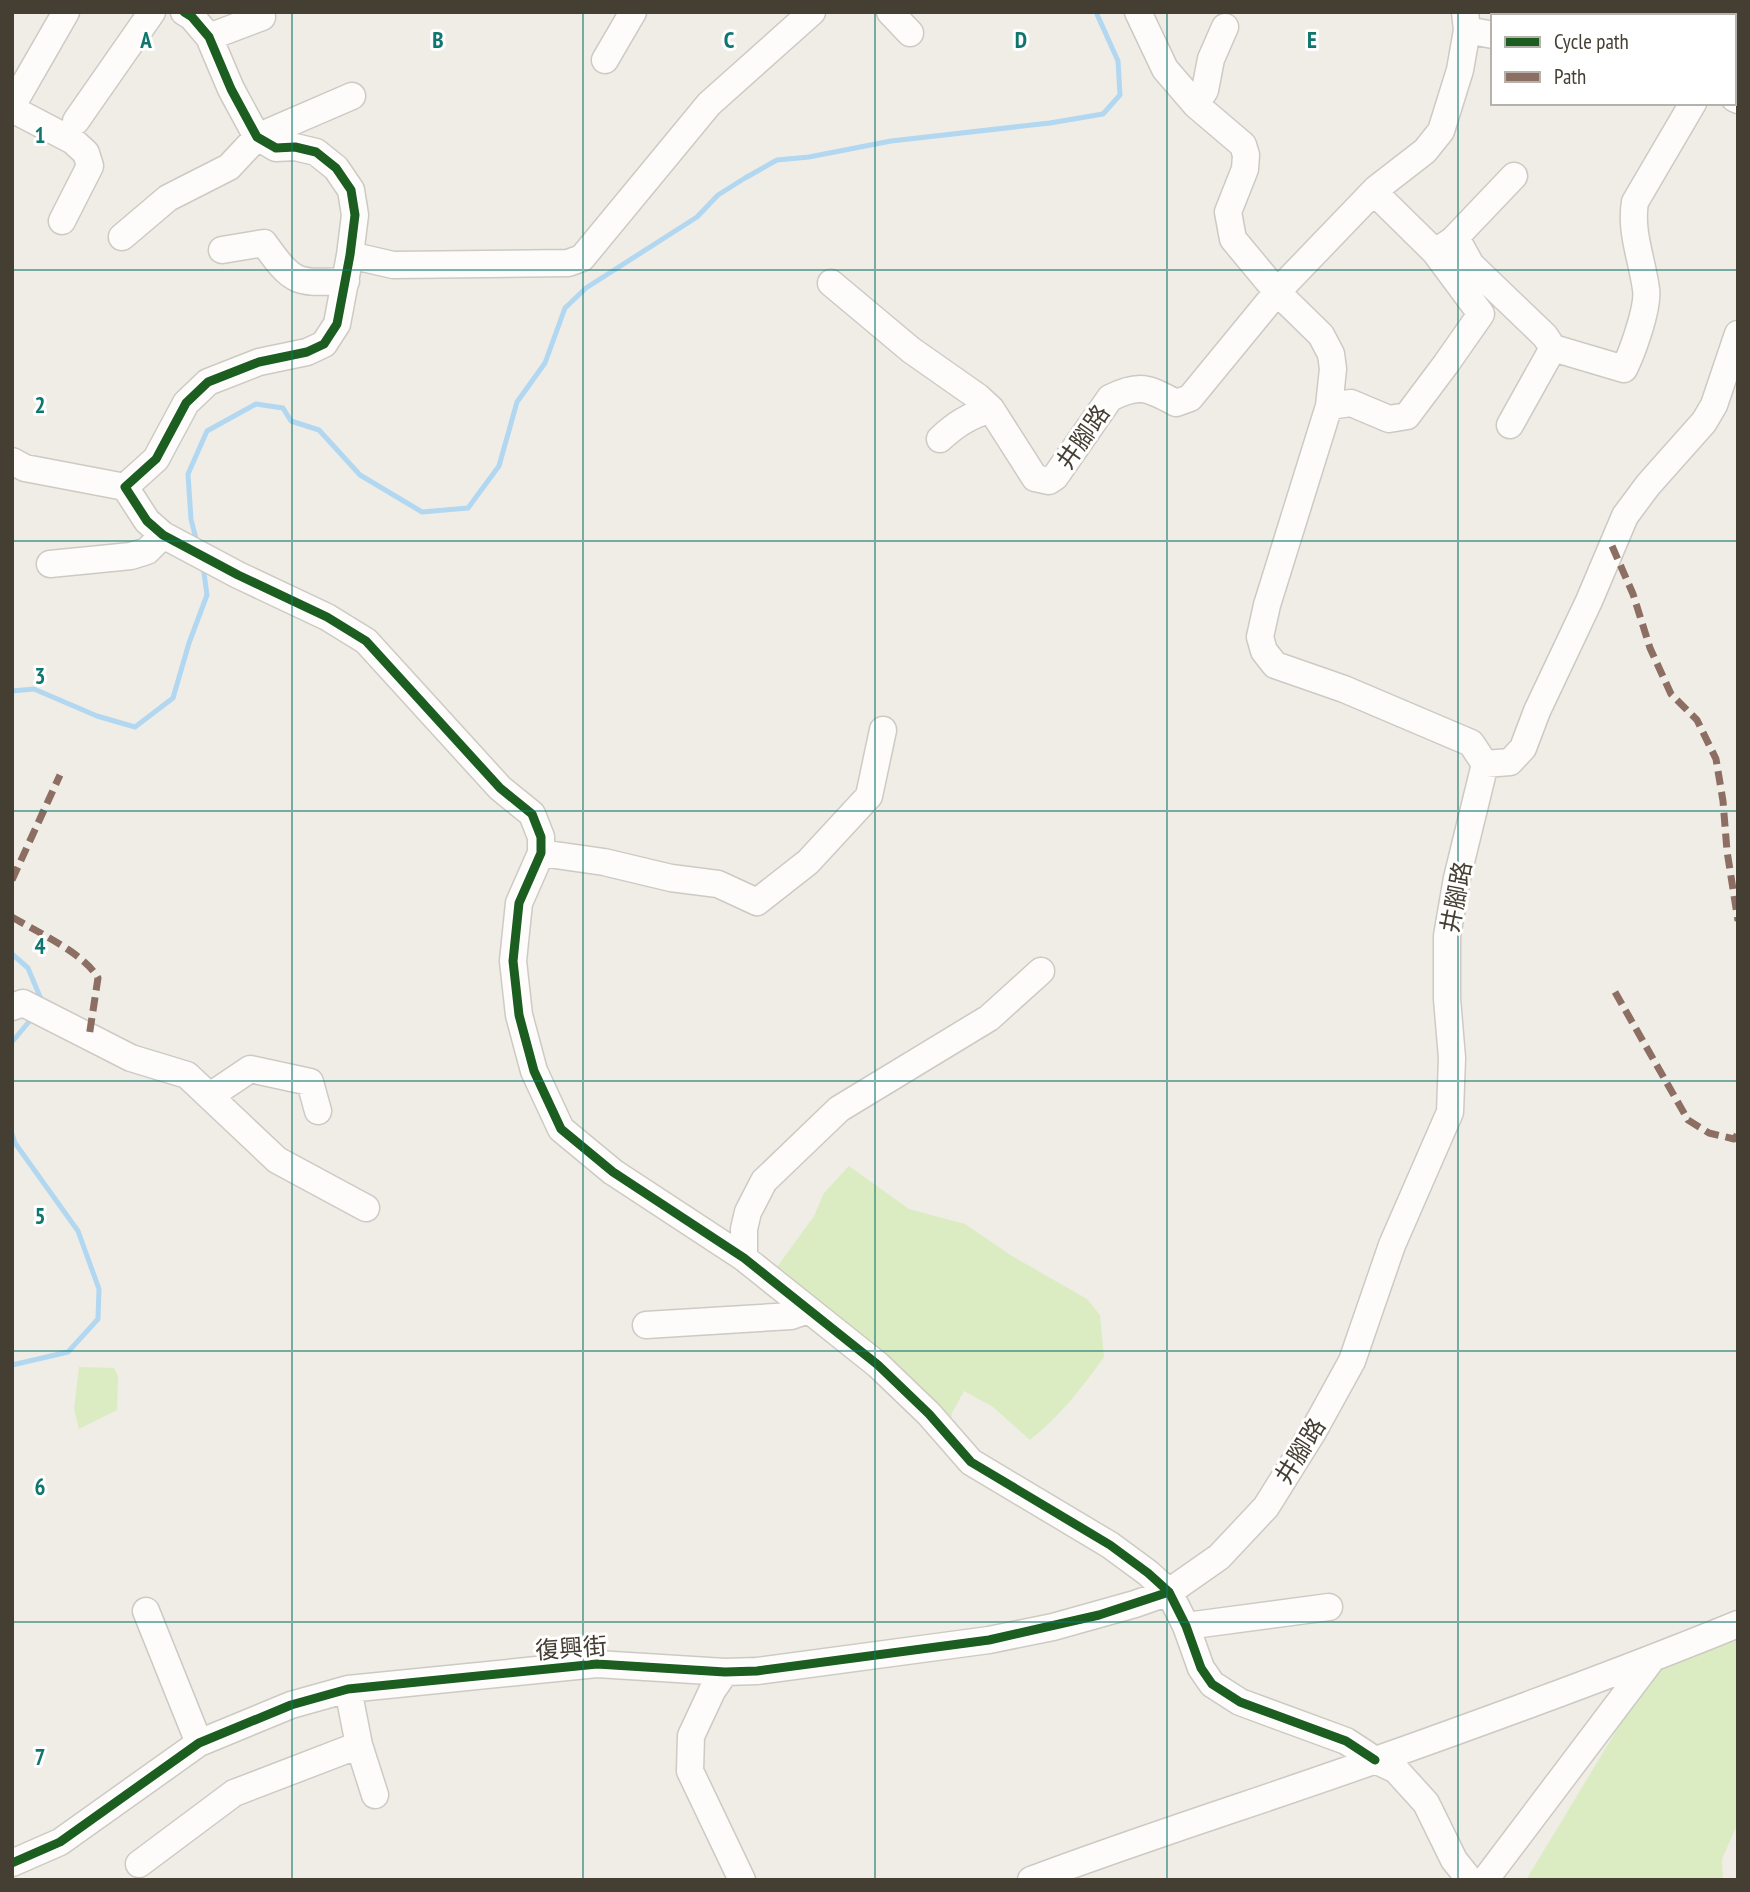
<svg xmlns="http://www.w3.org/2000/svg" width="1750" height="1892" font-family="'PT Sans Narrow','Noto Sans TC',sans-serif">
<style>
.green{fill:#dbecc3}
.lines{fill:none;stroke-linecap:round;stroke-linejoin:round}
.stream{stroke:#b2d7f1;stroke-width:5}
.minor-casing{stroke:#cdcac4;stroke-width:29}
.minor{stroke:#fdfcfb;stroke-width:26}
.quiet{stroke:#8d6e63;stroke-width:7;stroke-dasharray:14 7;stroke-linecap:butt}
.cycleway-casing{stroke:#fff;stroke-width:13}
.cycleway{stroke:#1b5e20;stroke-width:9}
.grid{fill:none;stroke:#0f766e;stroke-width:2;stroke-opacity:0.55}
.labels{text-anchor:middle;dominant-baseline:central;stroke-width:6;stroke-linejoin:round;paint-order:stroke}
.street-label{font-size:24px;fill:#453e32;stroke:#fff}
.grid-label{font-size:23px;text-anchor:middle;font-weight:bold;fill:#0f766e;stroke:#fff;stroke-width:6;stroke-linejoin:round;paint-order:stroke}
</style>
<rect width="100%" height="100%" fill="#efede6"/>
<!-- green -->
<path class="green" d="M849,1166l60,43 56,15 47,32 75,43 13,16 4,42c-22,31 -44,59 -74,83l-37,-33 -29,-16 -12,22 -5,29 -178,-164 45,-62 10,-23z
M79,1367l35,1 4,8 -1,34 -38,19 -5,-20z
M1738,1634v189l-16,36 1,21h-197l107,-177 25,-46z"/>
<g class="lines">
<!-- stream -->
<path class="stream" d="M197,543l-6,-24 -3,-45 19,-43 49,-27 27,4 8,13 28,9 41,45 62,37 46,-4 31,-42 18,-64 28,-39 20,-55 21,-20 111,-71 21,-22 27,-17 32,-18 32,-3 82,-16 159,-18 53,-9 17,-19 -2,-34 -22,-49
M12,691l22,-2 63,27 38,11 38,-29 16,-55 18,-48 -4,-29
M12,954l16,14 15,36
M12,1042l21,-25
M12,1134l3,9 63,88 21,58 -1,30 -30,33 -56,13"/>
<defs>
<path id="minor" d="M890,12l20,21
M1545,16l3,-4
M1467,30l26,5
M209,37l53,-20
M605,60l28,-48
M1734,98l4,2
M1196,105l9,-15 6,-31 14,-32
M12,106l54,-94
M12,109l61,32 13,12 4,13 -28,55
M76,121l76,-109
M122,237l46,-39 61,-31 28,-30 95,-41
M1453,240l61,-64
M222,250l42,-7c30,42 32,40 82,38
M1435,252l18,-12 7,5 11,20 74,71 8,12 71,21c8,-16 25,-62 22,-80 -4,-30 -16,-57 -11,-87l58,-99
M350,255l43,10 175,-2 14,-5 127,-154 103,-92
M831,283l80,67 67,47 13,12 44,69 14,3 6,-4 55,-79c30,-15 38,-10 66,5l14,-5 87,-106 99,-103 49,-38 16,-20 19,-61 7,-40 -2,-18
M1329,406l22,-3 38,16 18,-3 39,-52 35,-50 -46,-62 -61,-60
M1510,425l43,-77
M940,439c16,-15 29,-23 51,-30
M12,461l13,7 100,19
M125,487l22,34 16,14 75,40 89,42 39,24 134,147 32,26 9,23v16l-22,50 -6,58 6,54 15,56 27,58 52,43 131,86 134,107 51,49 42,48 139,83 38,28 21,19 17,34 15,42 11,16 28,18 106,39 29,19 21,10 30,33 28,57 16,20
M125,487l31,-28 30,-56 22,-21 51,-20 48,-10 17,-8 13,-20 13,-69 5,-40 -4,-25 -15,-22 -20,-16 -21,-5 -19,1 -19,-11 -26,-48 -22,-52 -17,-20 -8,-5
M50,564l81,-8 16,-5 16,-16
M1485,764l25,-2 13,-14 14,-37 52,-110 36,-85 23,-31 56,-63 10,-17 24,-71
M541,853l63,9 67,16 47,6 39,18 51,-40 61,-66 14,-66
M12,1007l11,-4 108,55 56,17 90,85 89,48
M210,1096l40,-27 60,13 8,29
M744,1258v-29l4,-17 16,-31 75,-72 150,-91 52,-47
M646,1325l145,-9 17,-6
M146,1611l53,132
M1186,1626l143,-19
M725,1672l-13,19 -21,45 -1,35 52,109
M359,1745l16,50
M12,1863l48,-21 139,-99 92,-38 57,-16 249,-25 128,8 32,-1 232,-31 64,-13 82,-23 34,-12 50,-35 47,-50 48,-77 38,-69 40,-116 58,-133 2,-54 -5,-59v-63l10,-58 28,-114 -14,-21 -127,-54 -69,-24 -11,-14 -4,-14 7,-32 62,-199 4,-37 -2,-15 -10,-19 -44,-43 -44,-53 -5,-27 17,-43 1,-14 -3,-10 -47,-40 -31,-36 -27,-57
M139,1864l95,-71 125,-48 -11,-56
M1031,1880c114,-43 230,-79 345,-120 121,-43 242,-87 362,-136
M1485,1880l167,-221"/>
</defs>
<!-- minor casing -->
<use href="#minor" class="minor-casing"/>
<!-- minor -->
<use href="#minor" class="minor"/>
<!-- quiet -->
<path class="quiet" d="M1612,546l21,48 17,54 21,46 26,26 19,39 7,42 4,50 11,70
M12,880l48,-105
M12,917c25,15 72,36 86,61l-9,59
M1615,992l73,128 21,13 25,6 4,-5"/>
<defs>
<path id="cycleway" d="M184,12l8,5 17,20 22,52 26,48 19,11 19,-1 21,5 20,16 15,22 4,25 -5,40 -13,69 -13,20 -17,8 -48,10 -51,20 -22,21 -30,56 -31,28 22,34 16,14 75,40 89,42 39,24 134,147 32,26 9,23v16l-22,50 -6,58 6,54 15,56 27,58 52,43 131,86 134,107 51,49 42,48 139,83 38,28 21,19 17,34 15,42 11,16 28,18 106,39 29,19
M12,1863l48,-21 139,-99 92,-38 57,-16 249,-25 128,8 32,-1 232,-31 110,-25 70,-23"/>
</defs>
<!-- cycleway casing -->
<use href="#cycleway" class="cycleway-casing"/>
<!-- cycleway -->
<use href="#cycleway" class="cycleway"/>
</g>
<!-- grid -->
<path class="grid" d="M292,12v1868M583,12v1868M875,12v1868M1167,12v1868M1458,12v1868M12,270h1726M12,541h1726M12,811h1726M12,1081h1726M12,1351h1726M12,1622h1726"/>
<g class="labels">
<!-- street labels -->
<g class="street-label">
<text transform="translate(1083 437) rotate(-55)">井腳路</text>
<text transform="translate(1456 897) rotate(-79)">井腳路</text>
<text transform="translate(1300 1451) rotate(-58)">井腳路</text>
<text transform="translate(571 1648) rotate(-4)">復興街</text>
</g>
</g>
<g class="grid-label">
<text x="146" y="48">A</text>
<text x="438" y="48">B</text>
<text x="729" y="48">C</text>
<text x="1021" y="48">D</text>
<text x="1312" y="48">E</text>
<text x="40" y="143">1</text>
<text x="40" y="413">2</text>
<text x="40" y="684">3</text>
<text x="40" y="954">4</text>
<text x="40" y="1224">5</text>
<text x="40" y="1495">6</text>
<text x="40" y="1765">7</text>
</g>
<!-- border -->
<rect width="1750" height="1892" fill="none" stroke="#453e32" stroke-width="28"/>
<!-- legend -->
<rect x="1491" y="14" width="245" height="91" fill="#ffffff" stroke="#b5b2ad" stroke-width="2"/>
<rect x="1505" y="37" width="35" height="10" fill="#1b5e20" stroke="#b5b2ad" stroke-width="2"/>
<text x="1554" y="49" font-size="21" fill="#453e32">Cycle path</text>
<rect x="1505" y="72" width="35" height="10" fill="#8d6e63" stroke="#b5b2ad" stroke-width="2"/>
<text x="1554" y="84" font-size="21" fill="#453e32">Path</text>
</svg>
